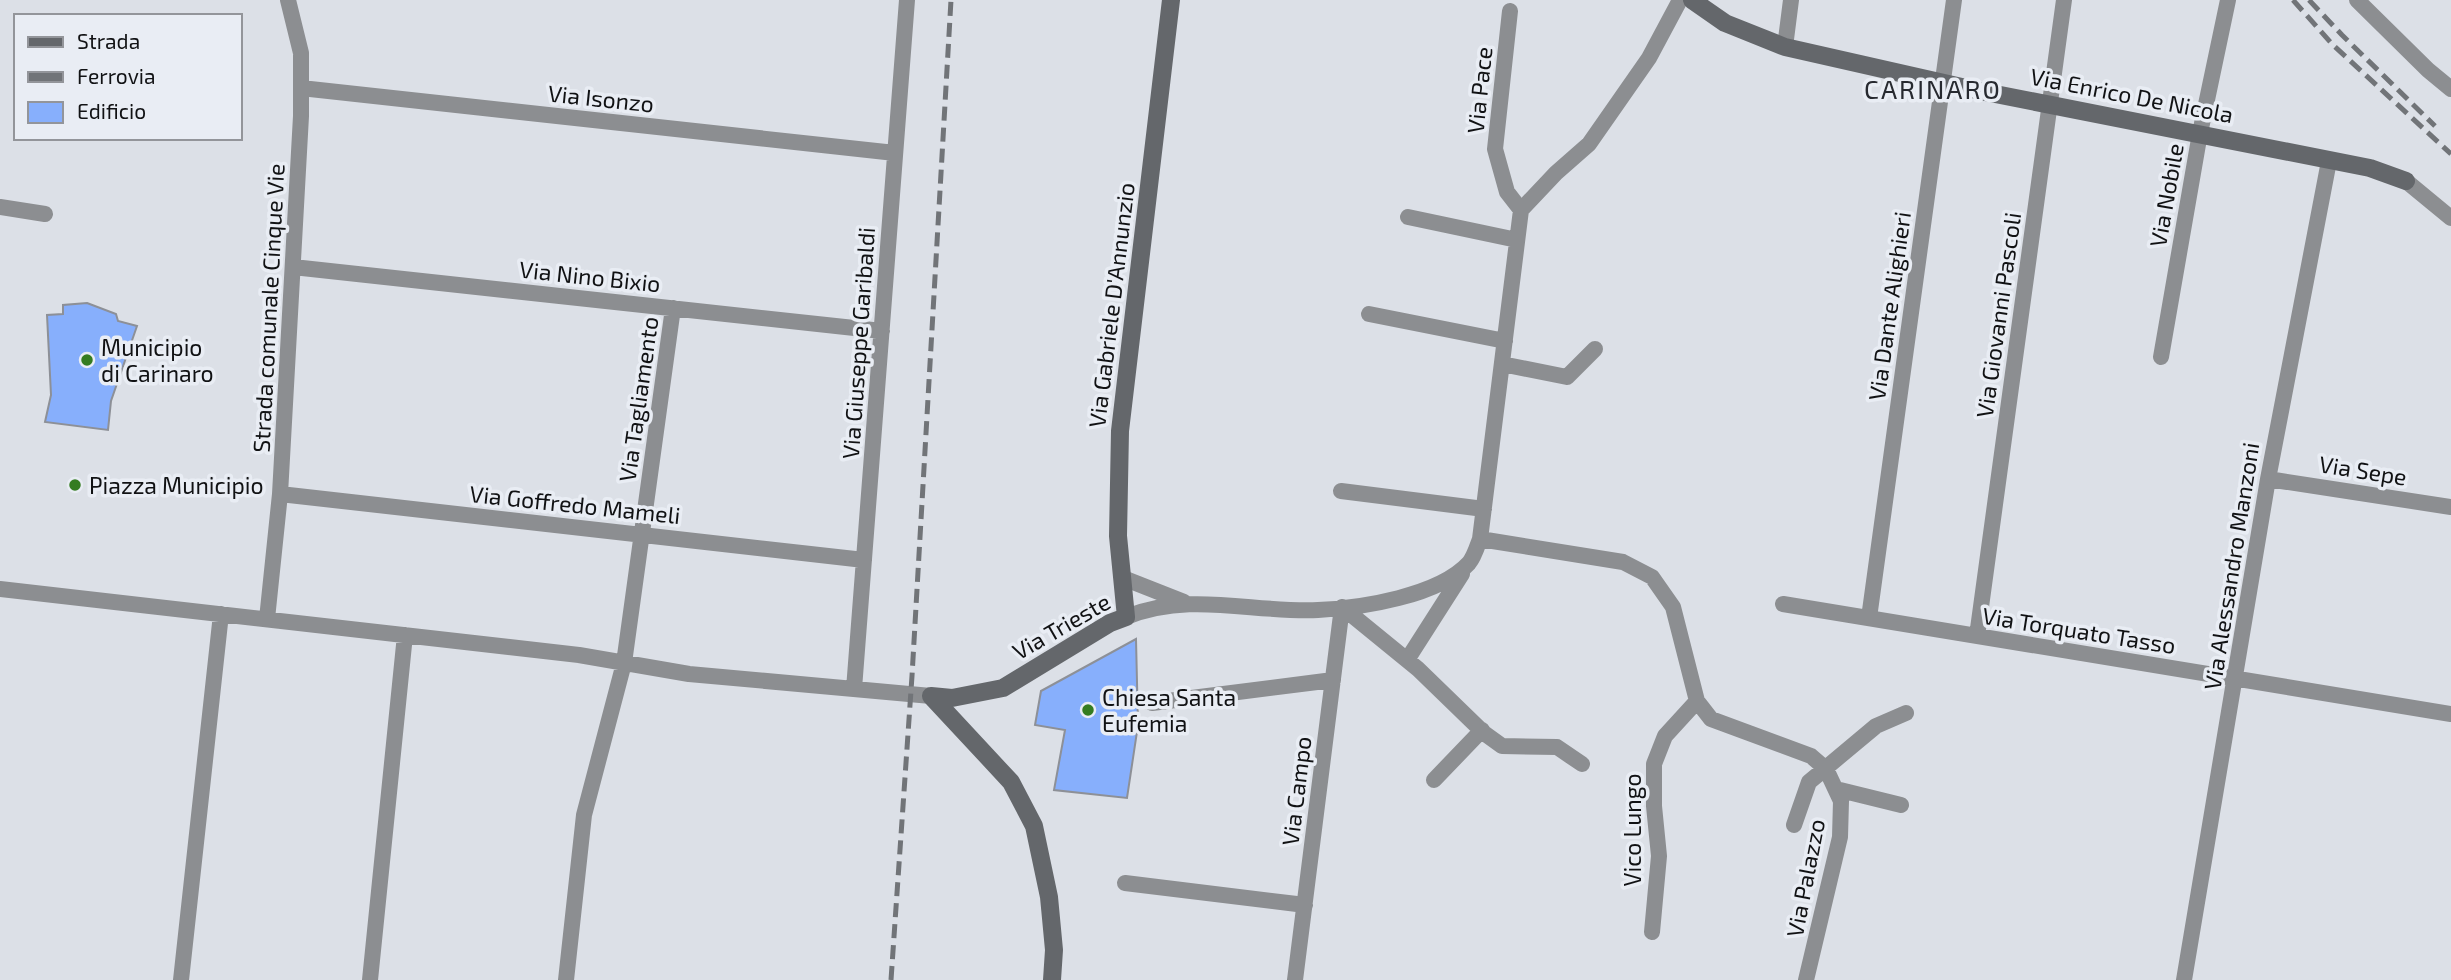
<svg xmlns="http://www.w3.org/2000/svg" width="2451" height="980" font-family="'Exo 2',sans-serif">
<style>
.building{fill:#87affc;stroke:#8d9097;stroke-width:2}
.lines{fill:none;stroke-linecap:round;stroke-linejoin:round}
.street{stroke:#8c8e91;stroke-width:16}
.secondary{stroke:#64676b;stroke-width:18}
.rail{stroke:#717478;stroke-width:5;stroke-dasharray:14 7;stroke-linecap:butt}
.poi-dot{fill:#347c21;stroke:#e9edf4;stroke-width:2.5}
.labels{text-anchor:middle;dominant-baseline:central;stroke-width:7;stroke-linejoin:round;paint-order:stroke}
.street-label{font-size:23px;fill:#111214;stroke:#e9edf4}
.poi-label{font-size:23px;fill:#111214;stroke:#e9edf4;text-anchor:start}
.quarter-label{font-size:26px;letter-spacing:2px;fill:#272a30;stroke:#e9edf4}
</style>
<rect width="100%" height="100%" fill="#dce0e7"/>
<!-- building -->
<path class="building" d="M87,303l29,11 2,7 19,5 -26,75 -3,29 -63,-8 6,-27 -4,-80 16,-1v-9z
M1136,639l2,86 -11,73 -73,-8 11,-60 -30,-5 6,-34z"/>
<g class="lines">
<!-- street -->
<path class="street" d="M2357,0l71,70 23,19
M1510,11l-15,138 12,43 14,18
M1785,47l6,-47
M301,88l594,65
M2406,181l45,37
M0,207l45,7
M1521,210l35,-37 33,-29 60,-86 31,-58
M1408,217l109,23
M293,267l589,64
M1369,314l136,27
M2161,357l39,-224 28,-133
M1502,364l65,13 28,-28
M2268,479l183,28
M1341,491l143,18
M280,494l584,66
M1480,539l143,23 29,15 21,30 24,94 14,18 100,37 15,13 15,32 -1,36 -34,143
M1123,578l61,24
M0,589l579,66 110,19 242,22
M1783,604l668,110
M1342,607l76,62 66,64 18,13 55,1 25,17
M1126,617c66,-26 125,-4 192,-7 43,-2 121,-14 151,-47 5,-6 8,-16 11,-24l41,-329
M1869,618l85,-618
M267,619l13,-125 21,-378v-63l-13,-53
M1977,636l87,-636
M1407,660l55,-86
M854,689l53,-689
M1152,703l181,-23
M1434,780l48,-50
M1836,789l65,16
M1794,825l15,-43 67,-56 30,-13
M1125,883l180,22
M1652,932l7,-76 -5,-50v-42l11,-28 32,-35
M181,980l40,-366
M370,980l35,-345
M566,980l18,-165 40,-152 49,-355
M1295,980l47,-373
M2184,980l84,-501 61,-318"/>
<!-- secondary -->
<path class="secondary" d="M1692,0l33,23 60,24 190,43 395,78 36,13
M931,696l21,2 51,-10 107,-65 16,-6 -8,-81 2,-105 51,-431
M931,696l80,86 23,44 15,71 5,53 -2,30"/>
<!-- rail -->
<path class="rail" d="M2293,0l39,44 119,110
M2309,0l33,35 93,91
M891,980l21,-304 39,-676"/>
</g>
<!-- markers -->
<g class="poi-dot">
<circle cx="87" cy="360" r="7"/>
<circle cx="75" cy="485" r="7"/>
<circle cx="1088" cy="710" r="7"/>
</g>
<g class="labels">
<!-- street labels -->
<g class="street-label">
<text transform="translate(1479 90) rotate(-84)">Via Pace</text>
<text transform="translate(2132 95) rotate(11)">Via Enrico De Nicola</text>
<text transform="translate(601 98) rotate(6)">Via Isonzo</text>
<text transform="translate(2166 195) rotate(-80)">Via Nobile</text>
<text transform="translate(590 276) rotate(6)">Via Nino Bixio</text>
<text transform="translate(1111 305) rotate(-83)">Via Gabriele D'Annunzio</text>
<text transform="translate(1889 306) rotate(-82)">Via Dante Alighieri</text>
<text transform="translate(268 308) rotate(-87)">Strada comunale Cinque Vie</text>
<text transform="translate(1998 315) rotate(-82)">Via Giovanni Pascoli</text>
<text transform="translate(858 343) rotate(-86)">Via Giuseppe Garibaldi</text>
<text transform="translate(638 399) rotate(-82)">Via Tagliamento</text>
<text transform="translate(2363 470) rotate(9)">Via Sepe</text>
<text transform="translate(575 504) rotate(6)">Via Goffredo Mameli</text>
<text transform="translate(2231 566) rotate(-81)">Via Alessandro Manzoni</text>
<text transform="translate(1061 626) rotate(-30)">Via Trieste</text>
<text transform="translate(2079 630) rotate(9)">Via Torquato Tasso</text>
<text transform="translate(1296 791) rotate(-83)">Via Campo</text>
<text transform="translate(1632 830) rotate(-90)">Vico Lungo</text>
<text transform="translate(1805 878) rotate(-79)">Via Palazzo</text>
</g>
<!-- poi labels -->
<g class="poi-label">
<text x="101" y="347">Municipio<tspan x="101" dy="26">di Carinaro</tspan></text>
<text x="89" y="485">Piazza Municipio</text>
<text x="1102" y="697">Chiesa Santa<tspan x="1102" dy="26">Eufemia</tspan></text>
</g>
<!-- quarter labels -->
<g class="quarter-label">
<text x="1933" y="88">CARINARO</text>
</g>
</g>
<!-- legend -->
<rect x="14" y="14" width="228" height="126" fill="#e9edf4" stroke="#93959a" stroke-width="2"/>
<rect x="28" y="37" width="35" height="10" fill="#64676b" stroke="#93959a" stroke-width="2"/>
<text x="77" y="49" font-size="21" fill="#111214">Strada</text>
<rect x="28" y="72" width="35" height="10" fill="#717478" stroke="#93959a" stroke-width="2"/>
<text x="77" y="84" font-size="21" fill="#111214">Ferrovia</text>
<rect x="28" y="102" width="35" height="21" fill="#87affc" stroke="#93959a" stroke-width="2"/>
<text x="77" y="119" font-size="21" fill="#111214">Edificio</text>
</svg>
